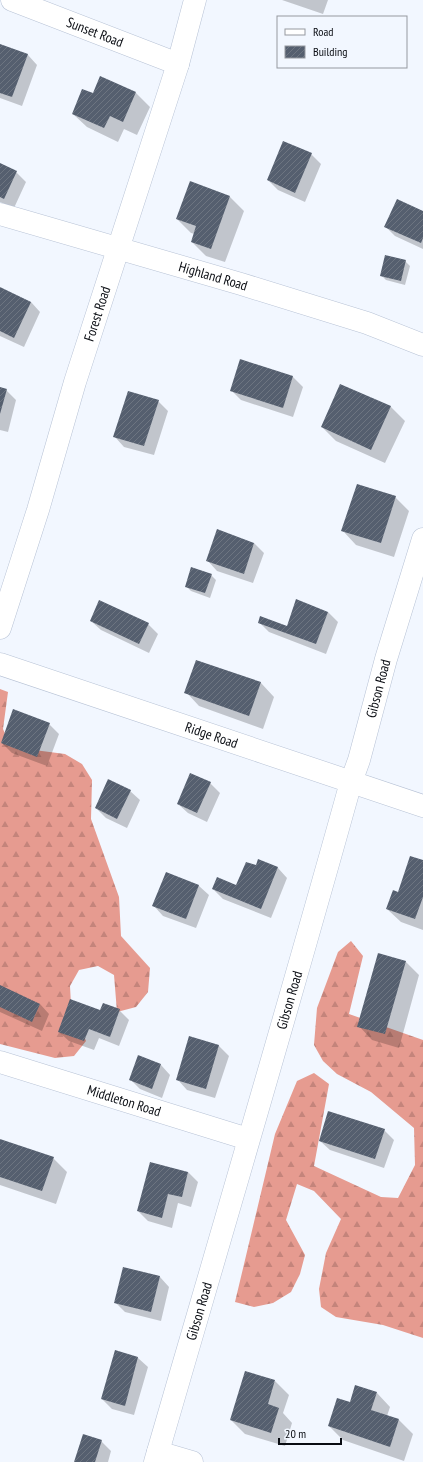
<svg xmlns="http://www.w3.org/2000/svg" width="423" height="1462" font-family="'PT Sans Narrow',sans-serif">
<style>
.forest{fill:url(#forest-firs)}
.shadow{fill:#0003}
.building{fill:url(#building-hatch)}
.lines{fill:none;stroke-linecap:round;stroke-linejoin:round}
.minor-casing{stroke:#b8c3d6;stroke-width:23}
.minor{stroke:#fff;stroke-width:22}
.labels{text-anchor:middle;dominant-baseline:central;stroke-width:4;stroke-linejoin:round;paint-order:stroke}
.street-label{font-size:14px;fill:#090c12;stroke:#f2f7ff}
</style>
<defs>
<pattern id="forest-firs" width="22" height="20" patternUnits="userSpaceOnUse"><rect width="22" height="20" fill="#e69b90"/><path d="M5 1l3.5 6h-7zM16 11l3.5 6h-7z" fill="#c4847b"/></pattern>
<pattern id="building-hatch" width="6" height="6" patternUnits="userSpaceOnUse"><rect width="6" height="6" fill="#555f6f"/><path d="M-1 1l2-2M0 6l6-6M5 7l2-2" fill="none" stroke="#6d7581"/></pattern>
</defs>
<rect width="100%" height="100%" fill="#f2f7ff"/>
<!-- forest -->
<path class="forest" d="M0,689l8,3 -5,37 8,18 54,7 17,10 10,16 -1,39 28,78 2,39 29,32 -2,24 -12,15 -19,5 -3,-37 -16,-9 -19,4 -9,16 1,19 15,36 -12,15 -19,2 -55,-14z
M351,941l12,15 -14,58 74,26v298l-40,-13 -47,-8 -15,-10 -2,-18 7,-36 15,-34 -27,-28 -17,-7 -11,36 19,35 -5,19 -9,18 -18,11 -19,4 -19,-5 40,-168 22,-53 17,-8 15,11 -15,82 67,31 17,1 17,-33 -1,-37 -43,-36 -34,-18 -14,-13 -9,-16 3,-37 21,-56z"/>
<!-- shadow -->
<path class="shadow" d="M282,0h46l-5,14z
M0,45l28,10 9,10 -15,41 -22,-8z
M100,78l36,15 14,14 -13,28 -13,-6 -6,13 -31,-15 -14,-13 20,-19z
M311,154l10,10 -16,38 -27,-12 -10,-10z
M0,164l16,8 10,10 -12,26 -14,-6z
M191,183l39,14 14,14 -19,51 -19,-6 -14,-14 3,-8 -4,-1 -14,-14z
M423,212v37l-28,-13 -10,-10z
M405,261l5,5 -5,19 -19,-5 -5,-5z
M0,288l31,14 9,10 -16,35 -24,-11z
M241,360l52,17 10,10 -10,30 -52,-17 -10,-10z
M341,385l50,22 14,14 -20,42 -49,-22 -14,-14z
M0,388l6,2 10,10 -8,32 -8,-2z
M158,401l10,10 -14,44 -30,-8 -9,-10z
M395,497l14,14 -15,46 -38,-12 -13,-14z
M254,543l10,10 -11,30 -36,-12 -9,-10z
M211,575l5,5 -6,18 -19,-7 -5,-5z
M328,612l10,10 -12,32 -57,-22 -10,-10 28,6z
M91,621l57,3 10,10 -9,19 -48,-23z
M197,661l64,22 13,14 -11,32 -64,-23 -13,-14z
M49,724l10,10 -12,32 -35,-13 -10,-10z
M210,783l10,10 -13,29 -19,-9 -10,-9z
M130,791l10,9 -13,28 -21,-10 -10,-10z
M423,862v68l-22,-8 -14,-13z
M257,867l21,1 9,10 -16,40 -48,-19 -10,-10 24,-3z
M166,873l33,13 10,9 -13,33 -33,-12 -9,-10z
M405,961l14,14 -20,73 -27,-8 -13,-14z
M0,986l40,18 9,10 -7,17 -42,-19z
M119,1010l10,10 -10,26 -20,-8 -5,12 -25,-9 -10,-9 42,-21z
M190,1038l29,8 10,10 -14,42 -28,-8 -9,-10z
M161,1065l9,10 -8,23 -22,-9 -10,-10z
M384,1130l10,10 -10,28 -54,-18 -10,-9z
M0,1140l53,18 14,14 -11,32 -56,-19z
M188,1172l10,10 -7,25 -13,-4 -6,25 -24,-7 -10,-10z
M160,1277l9,10 -8,34 -36,-9 -10,-10z
M116,1351l22,7 10,9 -14,48 -22,-6 -10,-10z
M275,1381l14,14 -6,18 9,10 -7,23 -40,-12 -14,-14z
M377,1393l13,14 -3,9 12,4 14,14 -9,27 -61,-21 -14,-14 21,-22z
M101,1441l10,10 -3,11h-33z"/>
<!-- building -->
<path class="building" d="M0,44l28,10 -16,43 -12,-4z
M100,76l36,16 -13,30 -13,-6 -6,12 -32,-14 10,-25 11,4z
M283,141l29,12 -17,40 -28,-13z
M0,163l17,8 -13,28 -4,-2z
M190,181l40,15 -19,53 -20,-7 5,-16 -20,-7z
M397,199l26,12v27l-2,5 -37,-16z
M385,255l21,5 -5,21 -21,-5z
M0,287l31,15 -17,36 -14,-7z
M240,359l53,17 -10,32 -53,-17z
M340,384l51,22 -20,44 -50,-23z
M0,387l7,2 -7,25z
M128,391l31,9 -15,46 -31,-9z
M357,484l39,12 -15,47 -40,-12z
M217,529l37,14 -10,31 -38,-13z
M191,567l21,7 -7,19 -20,-6z
M296,599l32,13 -12,32 -58,-21 2,-7 27,10z
M99,600l50,23 -10,21 -49,-23z
M196,660l65,22 -12,34 -65,-23z
M13,709l37,14 -13,34 -36,-14z
M190,773l21,9 -14,31 -20,-9z
M108,779l23,11 -14,29 -22,-11z
M410,856l13,4v37l-8,22 -29,-10 7,-19 5,2z
M258,859l20,8 -17,42 -49,-20 5,-12 19,8 10,-23 10,3z
M166,872l33,13 -13,34 -34,-13z
M378,953l28,8 -21,73 -28,-7z
M0,985l40,19 -8,18 -32,-15z
M70,999l30,11 3,-7 17,6 -10,28 -21,-8 -5,12 -26,-9z
M189,1036l30,9 -13,44 -30,-9z
M138,1055l23,9 -9,25 -23,-9z
M328,1111l57,18 -10,30 -56,-18z
M0,1139l54,18 -12,34 -42,-14z
M150,1162l38,10 -6,25 -14,-3 -6,24 -25,-7z
M123,1267l37,9 -9,36 -37,-9z
M115,1350l23,7 -13,49 -24,-7z
M245,1371l30,9 -7,24 11,4 -8,25 -41,-13z
M355,1385l22,7 -6,18 28,9 -9,28 -62,-21 9,-28 13,4z
M83,1434l19,6 -7,22h-21z"/>
<g class="lines">
<defs>
<g id="minor">
<path id="s1" d="M12,0l166,64"/>
<path id="s2" d="M0,214l241,70 126,39 56,22"/>
<path id="s3" d="M0,628l38,-118 37,-128 103,-318 17,-64"/>
<path id="s4" d="M0,664l423,142"/>
<path id="s5" d="M0,1062l248,77"/>
<path d="M158,1452l34,10"/>
<path id="s6" d="M155,1462c66,-227 133,-453 196,-680l8,-22 27,-101 37,-120"/>
</g>
</defs>
<!-- minor casing -->
<use href="#minor" class="minor-casing"/>
<!-- minor -->
<use href="#minor" class="minor"/>
</g>
<g class="labels">
<!-- street labels -->
<g class="street-label">
<text stroke="none"><textPath href="#s1" startOffset="89">Sunset Road</textPath></text>
<text stroke="none"><textPath href="#s2" startOffset="222">Highland Road</textPath></text>
<text stroke="none"><textPath href="#s3" startOffset="329">Forest Road</textPath></text>
<text stroke="none"><textPath href="#s6" startOffset="805">Gibson Road</textPath></text>
<text stroke="none"><textPath href="#s4" startOffset="223">Ridge Road</textPath></text>
<text stroke="none"><textPath href="#s6" startOffset="481">Gibson Road</textPath></text>
<text stroke="none"><textPath href="#s5" startOffset="130">Middleton Road</textPath></text>
<text stroke="none"><textPath href="#s6" startOffset="157">Gibson Road</textPath></text>
</g>
</g>
<!-- legend -->
<rect x="277" y="16" width="130" height="52" fill="#f2f7ff" stroke="#9599a0"/>
<rect x="285" y="29" width="20" height="6" fill="#ffffff" stroke="#9599a0"/>
<text x="313" y="36" font-size="12" fill="#090c12">Road</text>
<rect x="285" y="46" width="20" height="12" fill="url(#building-hatch)" stroke="#9599a0"/>
<text x="313" y="56" font-size="12" fill="#090c12">Building</text>
<!-- scale -->
<path d="M279 1438v6h62v-6" fill="none" stroke="#090c12" stroke-width="2"/>
<text x="285" y="1438" font-size="12" fill="#090c12" stroke="#f2f7ff" stroke-width="3" paint-order="stroke">20 m</text>
</svg>
